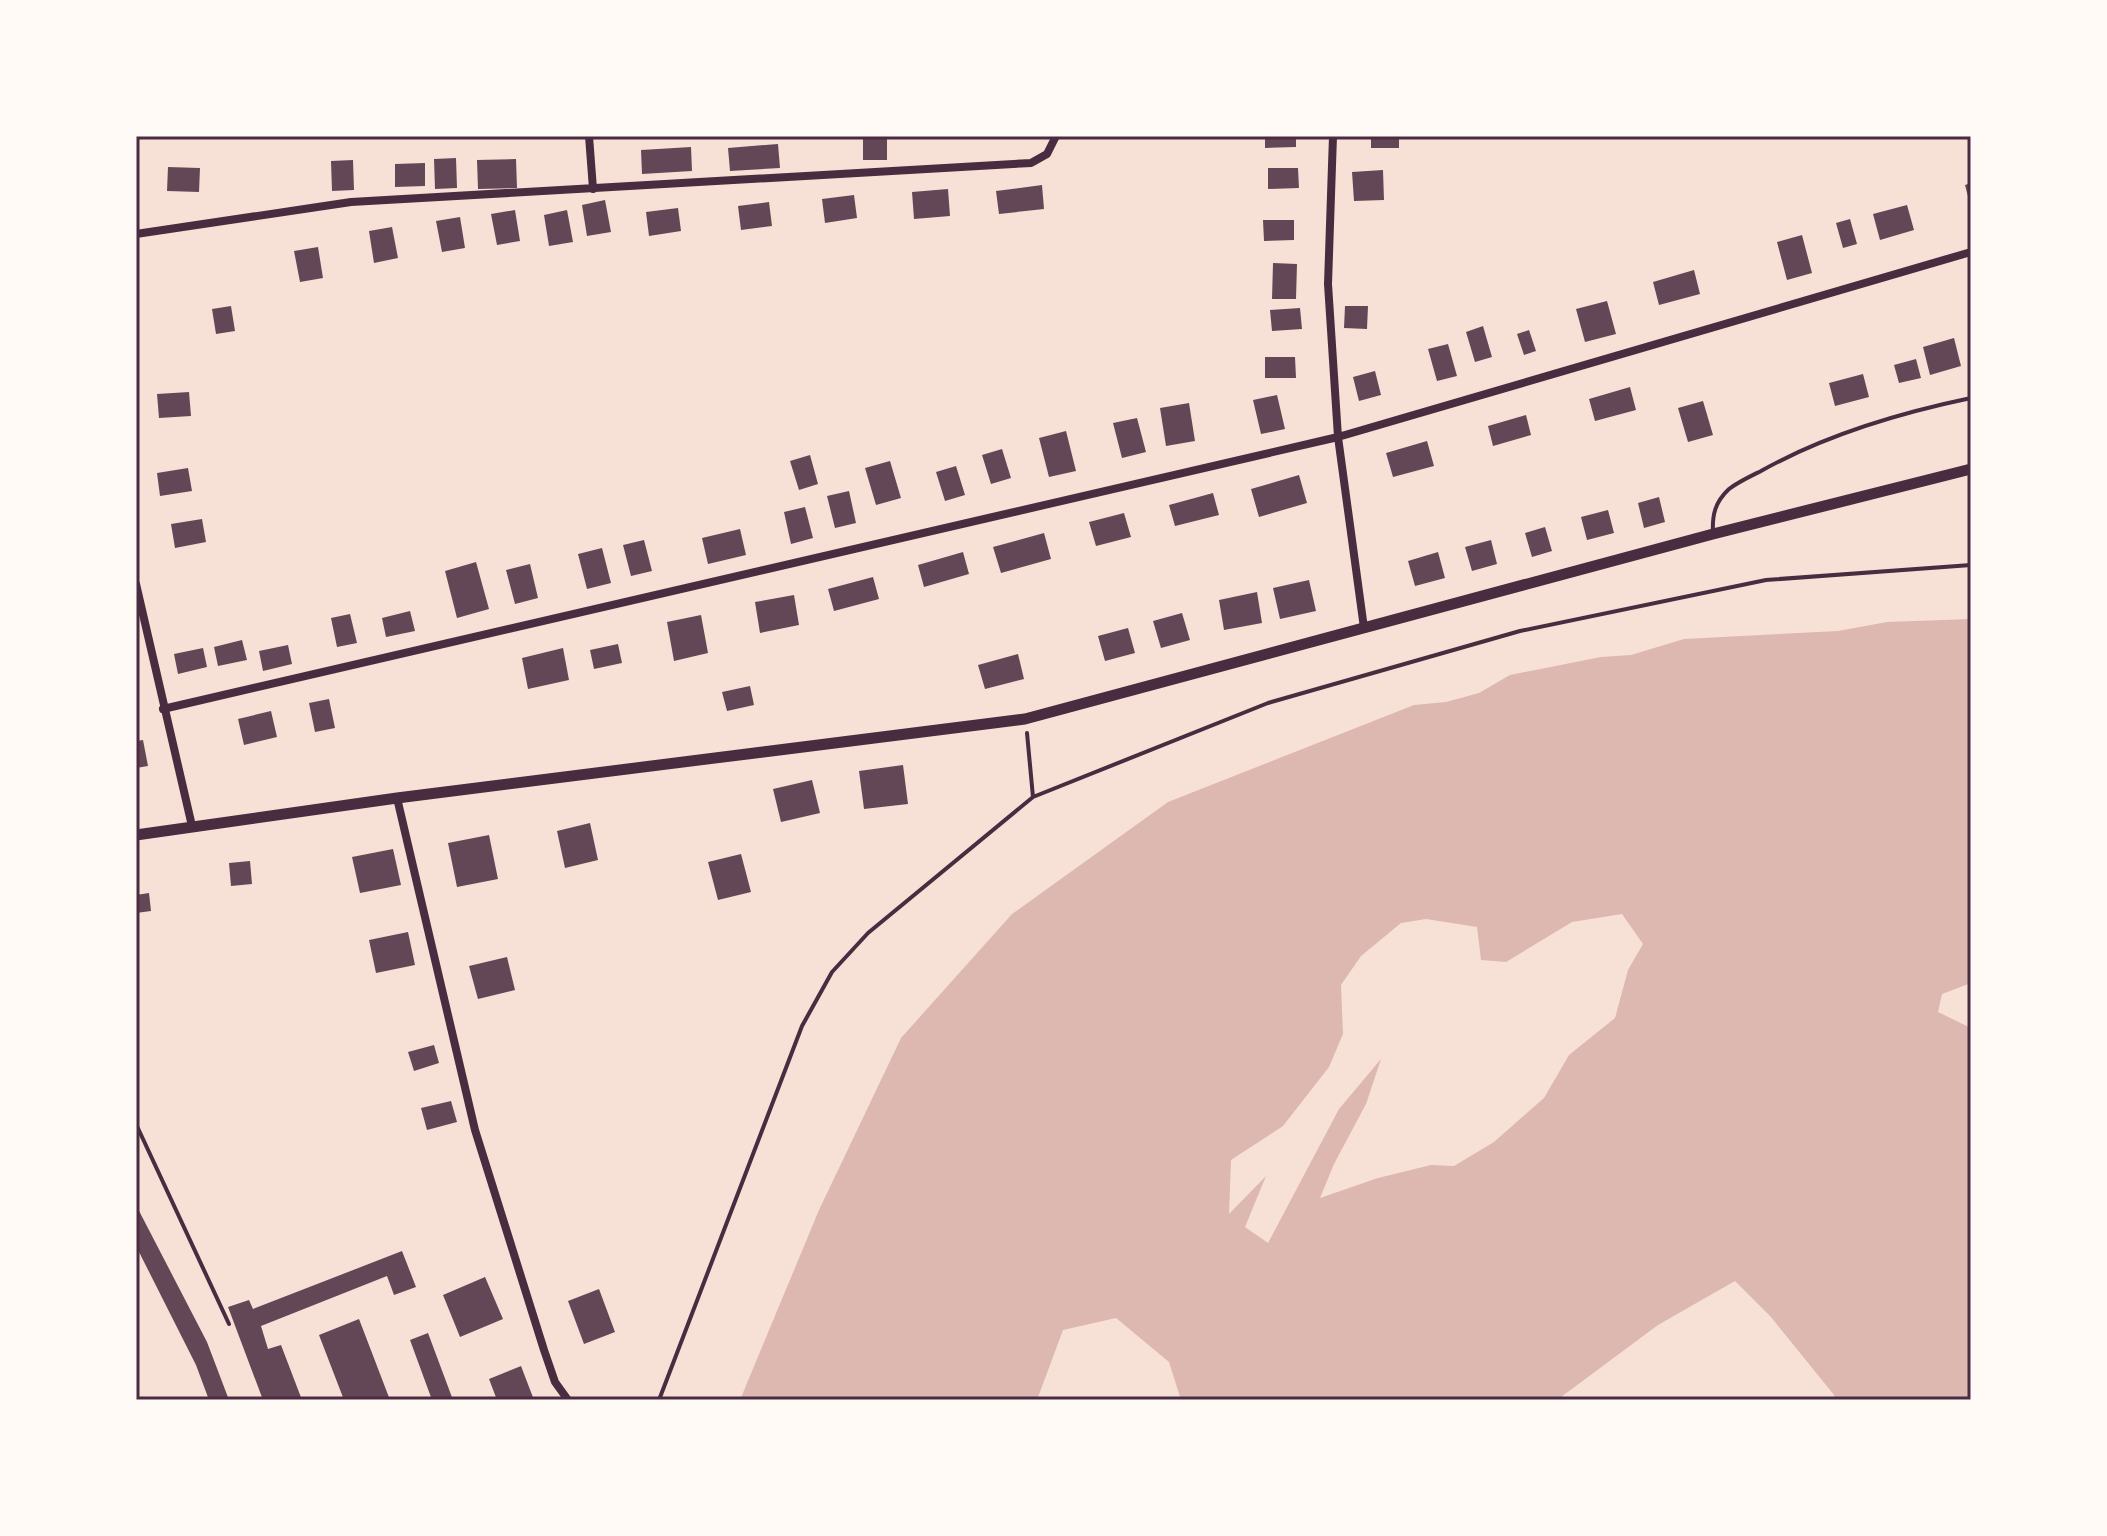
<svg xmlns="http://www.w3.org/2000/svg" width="2107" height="1536" font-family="Commissioner,sans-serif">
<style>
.water{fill:#dcb8b0;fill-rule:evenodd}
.building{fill:#644757}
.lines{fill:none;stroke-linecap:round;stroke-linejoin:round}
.path{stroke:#4a2c40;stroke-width:4}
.service{stroke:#4a2c40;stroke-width:4}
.minor{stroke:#4a2c40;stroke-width:8}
.tertiary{stroke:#4a2c40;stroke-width:11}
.neatline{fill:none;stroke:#4a2c40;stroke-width:3}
</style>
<rect width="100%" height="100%" fill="#f7e1d7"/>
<!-- water -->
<path class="water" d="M1971,619v364l-29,11 -4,18 33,16v372h-135l-2,-5 -63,-78 -36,-36 -77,44 -101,75h-376l-12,-38 -53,-44 -53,12 -26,70h-297l79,-190 82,-172 111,-124 156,-112 246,-97 32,-3 33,-9 31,-18 91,-18 30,-2 53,-16 154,-8 49,-9zM1622,914l21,30 -15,26 -13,48 -46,37 -25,43 -50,44 -40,24 -23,-1 -53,13 -58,20 14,-34 32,-60 15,-45 -42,50 -71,134 -23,-16 21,-51 -37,38 2,-54 52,-34 46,-59 14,-33 -2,-49 20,-29 40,-33 25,-4 51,8 4,33 25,2 66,-40z"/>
<!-- building -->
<path class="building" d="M863,136h24v24h-24z
M1265,136h31v11l-31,1z
M1371,136h28v12h-28z
M778,144l2,24 -50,3 -2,-23z
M691,147l1,24 -50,3 -1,-24z
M456,158l1,30 -22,1 -1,-30z
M516,159l1,29 -39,1 -1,-29z
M353,160l1,30 -22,1 -1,-30z
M425,163v23l-30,1v-23z
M168,167l32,1 -1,24 -32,-1z
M1268,168h30l1,20 -31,1z
M1383,170l1,30 -30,1 -2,-29z
M1971,183v21h-1l-5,-19z
M1042,185l2,24 -45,5 -3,-23z
M948,189l2,27 -36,3 -2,-27z
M854,195l3,23 -32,5 -3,-24z
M605,200l6,32 -24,4 -5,-31z
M769,202l3,24 -31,4 -3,-24z
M1907,205l7,25 -34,10 -7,-26z
M678,208l3,23 -32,5 -3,-24z
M515,210l5,31 -23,4 -6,-31z
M567,210l6,32 -24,4 -5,-31z
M460,217l5,31 -23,4 -6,-31z
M1850,219l7,25 -14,4 -7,-25z
M1263,220h31v20l-30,1z
M392,227l6,31 -24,5 -5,-32z
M1802,235l10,38 -25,7 -10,-38z
M318,247l5,31 -23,4 -6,-31z
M1273,263l24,1 -1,35h-24z
M1694,270l6,24 -41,11 -6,-23z
M1607,301l9,33 -31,8 -9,-33z
M231,306l4,25 -19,3 -4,-25z
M1345,306h23l-1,23 -23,-1z
M1300,308l2,21 -30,2 -2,-21z
M1483,326l9,31 -17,5 -9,-30z
M1529,330l7,21 -12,4 -7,-21z
M1954,338l7,28 -31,9 -7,-28z
M1448,344l9,32 -20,5 -9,-32z
M1265,357h30l1,21h-31z
M1916,359l5,19 -22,5 -5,-18z
M1375,371l6,24 -22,6 -6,-24z
M1863,374l6,23 -34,9 -6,-23z
M1630,387l6,23 -41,11 -6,-22z
M189,392l2,24 -32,2 -2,-24z
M1277,395l8,34 -24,5 -8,-34z
M1703,401l10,34 -25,7 -10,-34z
M1189,403l6,38 -29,5 -6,-38z
M1526,415l5,20 -38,11 -5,-20z
M1137,418l9,34 -24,6 -9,-35z
M1066,431l10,40 -27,6 -10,-39z
M1427,441l7,25 -41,11 -7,-24z
M1002,449l9,29 -20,6 -9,-29z
M810,455l8,29 -19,6 -9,-29z
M890,461l11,37 -25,7 -11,-37z
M956,466l9,29 -20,6 -9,-29z
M188,468l4,23 -32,5 -3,-23z
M1299,475l8,28 -48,14 -8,-28z
M849,491l7,32 -21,5 -8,-32z
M1213,493l6,22 -44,11 -6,-21z
M1659,497l6,25 -21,6 -6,-25z
M805,507l8,31 -22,6 -7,-32z
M1608,510l6,23 -27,7 -6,-23z
M1124,513l7,24 -35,9 -7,-24z
M202,519l4,23 -31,6 -4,-24z
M1545,527l7,24 -20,6 -7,-24z
M740,529l6,26 -38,9 -6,-26z
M1044,533l7,26 -50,14 -8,-26z
M644,540l8,31 -21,5 -8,-31z
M1491,540l6,24 -25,7 -7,-24z
M602,548l9,35 -24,6 -9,-35z
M963,552l6,22 -45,13 -6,-22z
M1438,552l7,26 -30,8 -7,-25z
M476,562l13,47 -32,9 -12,-47z
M530,564l8,34 -23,6 -9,-34z
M873,577l6,22 -45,12 -6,-22z
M1309,580l7,31 -36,8 -7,-31z
M1257,592l5,31 -38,7 -5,-30z
M794,595l5,30 -39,8 -5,-31z
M410,611l5,20 -29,6 -4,-19z
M1182,613l8,27 -29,8 -8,-27z
M350,614l7,29 -20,4 -6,-29z
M701,615l7,38 -34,8 -7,-39z
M1128,628l7,25 -30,8 -7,-25z
M242,640l5,20 -29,6 -4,-19z
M618,644l4,19 -28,6 -4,-19z
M288,645l4,19 -29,7 -4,-20z
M203,648l4,19 -29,7 -4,-20z
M563,648l6,32 -41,9 -6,-31z
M1018,654l6,25 -39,10 -7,-24z
M750,686l4,19 -27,6 -5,-19z
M329,699l6,29 -20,4 -6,-29z
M271,711l6,26 -33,8 -6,-26z
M143,740l5,26 -12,2v-27z
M903,765l5,39 -44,5 -5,-38z
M812,780l8,33 -39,9 -8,-33z
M590,823l8,37 -33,8 -8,-37z
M489,835l9,44 -41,8 -9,-44z
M393,849l8,36 -41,8 -8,-36z
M741,854l10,38 -33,8 -10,-38z
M250,861l2,23 -21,2 -2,-23z
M149,893l2,18 -15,2v-18z
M408,932l7,33 -39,8 -7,-33z
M507,957l8,33 -37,9 -9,-33z
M434,1045l5,18 -25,8 -6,-19z
M451,1101l6,21 -30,8 -6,-22z
M136,1205l71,137 22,58h-20l-13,-35 -60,-119z
M402,1251l14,36 -22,8 -7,-19 -126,50 7,23 13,-4 21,55h-39l-35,-93 21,-7 4,9z
M485,1277l18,42 -43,18 -17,-42z
M599,1289l16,43 -31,12 -16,-43z
M359,1319l31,81h-46l-25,-65z
M428,1333l25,67h-21l-22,-60z
M521,1366l13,34h-37l-8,-21z"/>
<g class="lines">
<!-- path -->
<path class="path" d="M1033,797l235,-94 252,-72 246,-51 205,-15
M659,1400l143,-374 30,-54 36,-39 165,-136 -6,-64"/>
<!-- service -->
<path class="service" d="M1713,533c-1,-18 2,-31 16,-44 9,-7 22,-13 32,-18 64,-36 138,-58 210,-73
M136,1124l93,200"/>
<!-- minor -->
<path class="minor" d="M589,136l4,53
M1333,136l-5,148 10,153 26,191
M136,137v-1
M136,234l215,-32 680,-39 16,-9 9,-18
M136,584l56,242
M163,709l1175,-272 633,-185
M397,798l78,332 69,220 11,32 13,18"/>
<!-- tertiary -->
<path class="tertiary" d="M136,835l261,-37 628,-79 688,-185 258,-65"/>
</g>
<!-- border -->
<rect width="2107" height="1536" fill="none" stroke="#fffaf5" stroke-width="276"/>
<rect x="138" y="138" width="1831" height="1260" class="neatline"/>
</svg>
